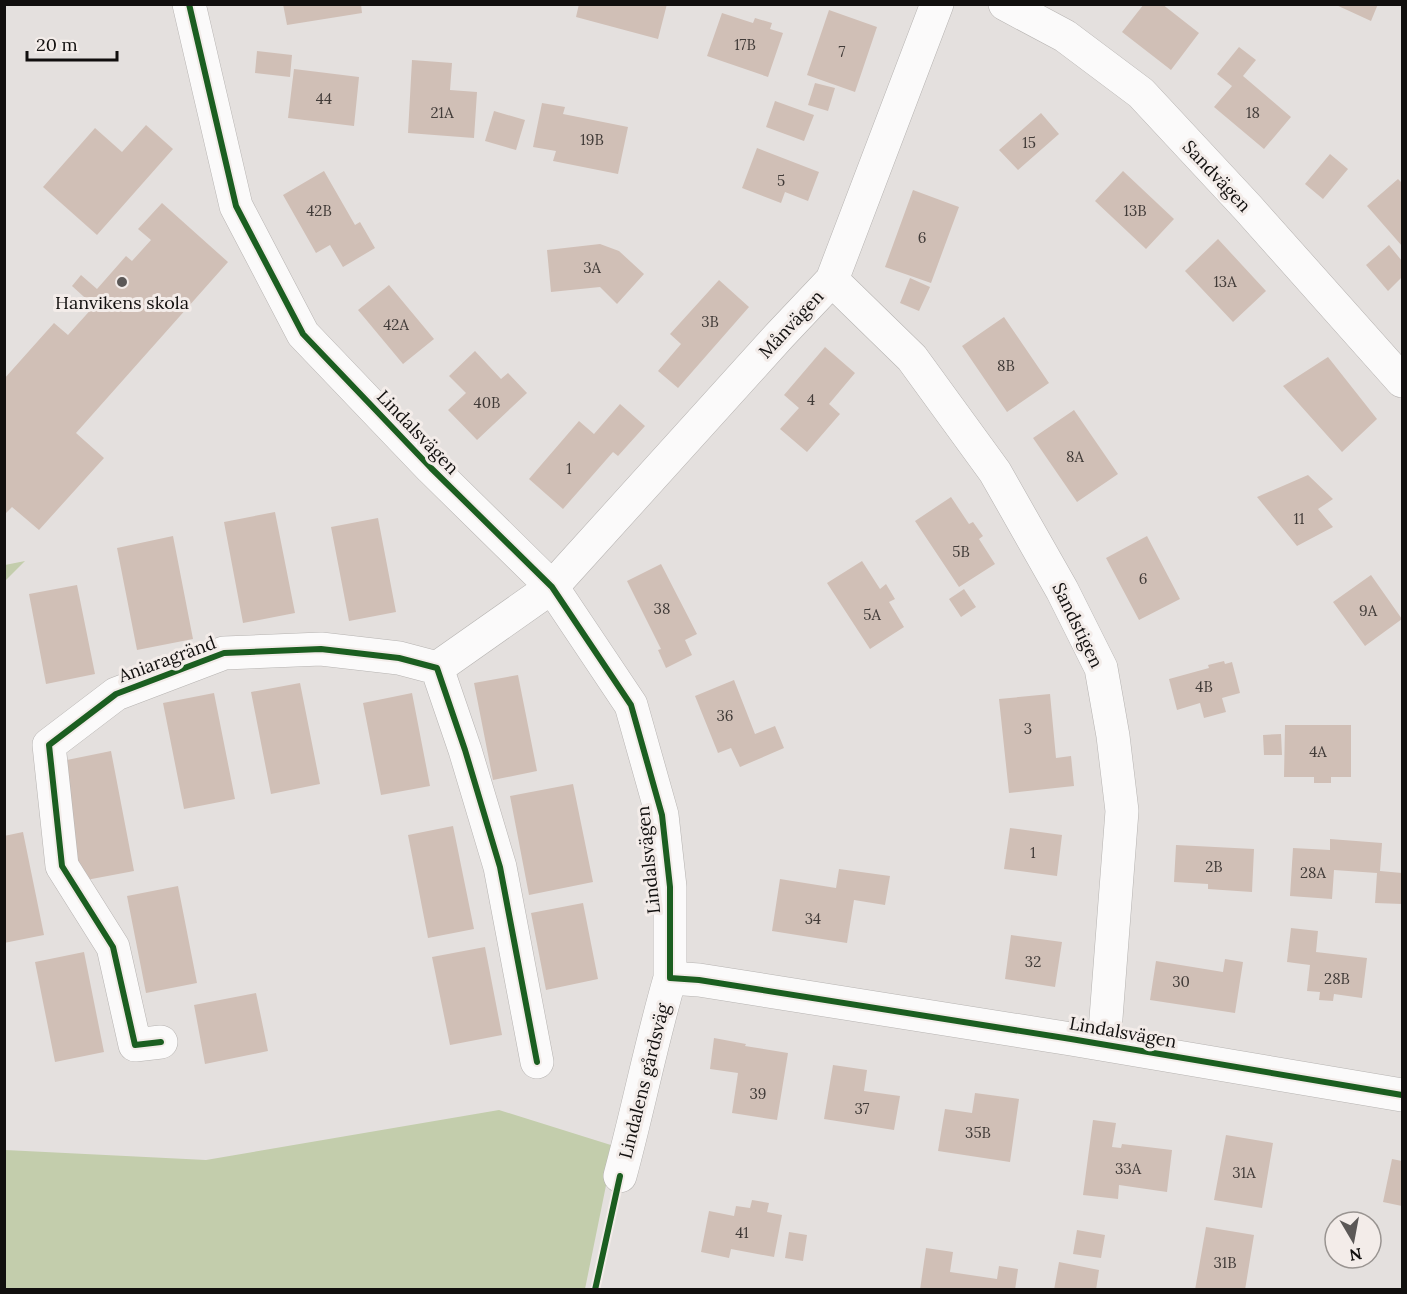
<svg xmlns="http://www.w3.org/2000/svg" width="1407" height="1294" font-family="Lora,serif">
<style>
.green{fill:#c3cdac}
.building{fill:#d0bfb6}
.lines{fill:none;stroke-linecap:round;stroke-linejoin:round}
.minor-casing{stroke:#b6b3b1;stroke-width:34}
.minor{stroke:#fbfafa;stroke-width:33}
.cycleway-casing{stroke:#f3ece9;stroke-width:10}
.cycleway{stroke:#1b5e20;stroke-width:6}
.poi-dot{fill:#5b5857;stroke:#f3ece9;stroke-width:2}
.labels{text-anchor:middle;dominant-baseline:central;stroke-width:6;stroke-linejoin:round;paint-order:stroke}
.number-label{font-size:15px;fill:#413b38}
.street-label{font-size:18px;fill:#110f0e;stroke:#f3ece9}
.poi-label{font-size:18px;fill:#110f0e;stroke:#f3ece9}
</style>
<rect width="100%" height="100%" fill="#e4e0de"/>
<!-- green -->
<path class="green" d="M25,561l-20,20v-16z
M499,1110l115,36 -29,143 -580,1v-140l201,10z"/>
<!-- building -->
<path class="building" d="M283,4h78l1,9 -75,12z
M579,4h88l-9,35 -82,-22z
M1144,4h18l37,29 -28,37 -49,-38z
M1334,4h44l-7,17z
M829,10l48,17 -22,65 -48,-17z
M722,13l31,10 2,-5 17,5 -2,6 13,4 -15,44 -61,-21z
M1239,47l17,13 -13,16 48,41 -27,32 -50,-42 18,-21 -15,-12z
M257,51l35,4 -2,22 -35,-4z
M412,60l40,3 -2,27 27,2 -3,46 -66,-5z
M294,69l65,8 -5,49 -66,-8z
M815,83l20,5 -7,23 -20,-6z
M775,101l39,14 -10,26 -38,-14z
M542,103l23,4 -2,7 65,13 -10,47 -65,-13 3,-10 -23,-4z
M494,111l31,9 -9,30 -31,-9z
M1041,113l18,21 -41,36 -19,-20z
M146,125l27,24 -76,86 -54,-48 52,-59 27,24z
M757,148l62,24 -11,29 -23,-9 -4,11 -39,-15z
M1330,154l18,15 -25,30 -18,-15z
M324,171l31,54 5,-3 15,26 -32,19 -13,-22 -14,8 -33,-58z
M1123,171l51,48 -28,30 -51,-48z
M1398,179l4,4v63l-35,-40z
M913,190l46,17 -28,76 -46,-16z
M162,203l66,59 -152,171 28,25 -65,72 -27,-23 -8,8v-136l50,-56 14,12 26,-29 -22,-20 9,-11 16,14 29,-33 6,5 19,-21 -13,-11z
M1218,239l48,52 -33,31 -48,-51z
M600,244l19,7 25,23 -27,30 -17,-17 -49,5 -4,-42z
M1389,245l13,16v16l-14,14 -22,-26z
M910,278l20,9 -11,24 -19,-8z
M719,280l30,27 -71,81 -20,-17 23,-27 -11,-10z
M389,285l45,54 -31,25 -45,-54z
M1004,317l45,66 -42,29 -45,-66z
M825,347l30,26 -26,31 11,10 -33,38 -27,-23 19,-21 -15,-13z
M475,351l26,28 7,-6 19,20 -50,47 -29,-30 18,-17 -17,-17z
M1328,357l49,62 -35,33 -59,-66z
M620,404l25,22 -27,30 -5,-4 -50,57 -34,-30 50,-58 15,13z
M1074,410l44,64 -41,28 -44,-64z
M1308,475l25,24 -15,10 15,18 -36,19 -40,-49z
M951,497l18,27 4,-2 10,14 -4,3 16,25 -36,23 -44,-66z
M275,512l20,101 -52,10 -19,-101z
M378,518l18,94 -47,9 -18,-94z
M173,536l20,103 -56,11 -20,-102z
M1147,536l33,63 -41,21 -33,-62z
M862,561l18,28 6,-5 9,15 -6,3 15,25 -34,22 -43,-66z
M661,564l36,70 -12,6 7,15 -26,13 -8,-18 3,-1 -34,-68z
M1371,575l31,44 -37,27 -32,-44z
M77,585l18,89 -49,10 -17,-90z
M964,589l12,18 -15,10 -12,-18z
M1224,661l1,3 7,-2 8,31 -18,5 4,14 -22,6 -4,-15 -23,7 -8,-31 40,-11 -1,-3z
M518,675l19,96 -44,9 -19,-97z
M734,680l21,54 20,-8 9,22 -44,19 -9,-19 -13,5 -23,-57z
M300,683l20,101 -49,10 -20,-102z
M214,693l21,106 -51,10 -21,-106z
M412,693l18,93 -49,9 -18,-92z
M1050,694l6,64 15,-2 3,30 -65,7 -10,-94z
M1285,725h66v52h-20v6h-17v-6h-30z
M1281,734l1,21h-18l-1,-20z
M111,751l23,120 -53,10 -24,-119z
M573,784l20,98 -64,13 -19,-99z
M453,826l21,103 -46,9 -20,-103z
M1010,828l52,7 -5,41 -53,-7z
M23,832l21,103 -40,8v-107z
M1330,839l52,4 -2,28 22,2v31l-27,-1 2,-30 -43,-3 -2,29 -42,-3 3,-48 37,2z
M1176,845l78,4 -2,43 -44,-3v-5l-34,-2z
M839,869l51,7 -5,29 -31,-5 -7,43 -75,-12 8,-52 56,9z
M178,886l19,97 -51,10 -19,-97z
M583,903l15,76 -52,11 -15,-77z
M1291,928l27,3 -2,21 51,6 -5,40 -28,-4 -1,7 -14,-1 1,-8 -13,-1 3,-26 -23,-3z
M1011,935l51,7 -7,45 -50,-8z
M485,947l17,88 -52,10 -18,-88z
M84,952l20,100 -49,10 -20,-100z
M1225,959l18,3 -8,51 -85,-13 6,-39 67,11z
M256,993l12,58 -63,13 -11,-59z
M714,1038l32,6 -1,2 43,7 -11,67 -45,-7 6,-40 -28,-4z
M833,1065l34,5 -3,21 36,5 -6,34 -70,-11z
M975,1093l44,6 -9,63 -72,-11 7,-42 27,4z
M1093,1120l23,3 -4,24 9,1 1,-4 50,6 -5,42 -48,-7 -1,14 -35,-4z
M1226,1135l47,8 -11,65 -48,-8z
M1392,1159l10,2v45l-19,-4z
M752,1200l17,3 -2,9 15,3 -8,42 -43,-8 -2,9 -28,-6 8,-41 25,5 2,-10 14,2z
M1206,1227l48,8 -9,55h-50z
M1077,1230l28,5 -4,23 -28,-4z
M789,1232l18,3 -4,26 -18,-3z
M926,1248l27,4 -3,20 47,7 2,-13 19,3 -3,21h-95z
M1059,1262l40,8 -3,20h-42z"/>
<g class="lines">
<defs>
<path id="minor" d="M189,4l47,202 67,128 128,134 121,119 79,118 31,110 8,72v91l29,2 372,59 331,56
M1005,4l60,32 76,57 107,115 154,173
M832,280l80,78 83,114 67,118 39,78 12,68 9,75 -18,233
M437,668l115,-81 228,-252 52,-55 105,-276
M161,1042l-26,3 -22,-98 -51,-81 -13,-121 67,-51 108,-41 97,-4 78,9 38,10 28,82 35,117 37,195
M620,1176c18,-66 31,-133 50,-198"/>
</defs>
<!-- minor casing -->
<use href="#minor" class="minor-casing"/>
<!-- minor -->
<use href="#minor" class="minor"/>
<defs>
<path id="cycleway" d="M189,4l47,202 67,128 128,134 121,119 79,118 31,110 8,72v91l29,2 372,59 331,56
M161,1042l-26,3 -22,-98 -51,-81 -13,-121 67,-51 108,-41 97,-4 78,9 38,10 28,82 35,117 37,195
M595,1290l25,-114"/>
</defs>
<!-- cycleway casing -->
<use href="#cycleway" class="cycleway-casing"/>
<!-- cycleway -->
<use href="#cycleway" class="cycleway"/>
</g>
<!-- markers -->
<circle class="poi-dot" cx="122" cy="282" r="6"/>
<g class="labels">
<!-- number labels -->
<g class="number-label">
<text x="745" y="44">17B</text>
<text x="842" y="51">7</text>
<text x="324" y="98">44</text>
<text x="442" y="112">21A</text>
<text x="1253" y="112">18</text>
<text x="592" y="139">19B</text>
<text x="1029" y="142">15</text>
<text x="781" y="180">5</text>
<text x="319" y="210">42B</text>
<text x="1135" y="210">13B</text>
<text x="922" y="237">6</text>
<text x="592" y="267">3A</text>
<text x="1225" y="281">13A</text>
<text x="710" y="321">3B</text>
<text x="396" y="324">42A</text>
<text x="1006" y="365">8B</text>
<text x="811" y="399">4</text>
<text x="487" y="402">40B</text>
<text x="1075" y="456">8A</text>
<text x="569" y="468">1</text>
<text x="1299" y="518">11</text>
<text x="961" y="551">5B</text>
<text x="1143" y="578">6</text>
<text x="662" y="608">38</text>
<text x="1368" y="610">9A</text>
<text x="872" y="614">5A</text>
<text x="1204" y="686">4B</text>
<text x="725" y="715">36</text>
<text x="1028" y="728">3</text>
<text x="1318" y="751">4A</text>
<text x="1033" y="852">1</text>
<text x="1214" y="866">2B</text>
<text x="1313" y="872">28A</text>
<text x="813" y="918">34</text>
<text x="1033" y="961">32</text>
<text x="1337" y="978">28B</text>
<text x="1181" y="981">30</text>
<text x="758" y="1093">39</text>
<text x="862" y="1108">37</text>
<text x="978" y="1132">35B</text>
<text x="1128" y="1168">33A</text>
<text x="1244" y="1172">31A</text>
<text x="742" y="1232">41</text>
<text x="1225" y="1262">31B</text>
</g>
<!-- street labels -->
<g class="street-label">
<text transform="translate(1217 176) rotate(47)">Sandvägen</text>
<text transform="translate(791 324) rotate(-47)">Månvägen</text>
<text transform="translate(418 432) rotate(46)">Lindalsvägen</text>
<text transform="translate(1078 625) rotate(64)">Sandstigen</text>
<text transform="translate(167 659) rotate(-20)">Aniaragränd</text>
<text transform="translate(648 860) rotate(-96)">Lindalsvägen</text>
<text transform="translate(1123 1032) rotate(10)">Lindalsvägen</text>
<text transform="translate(644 1081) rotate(-76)">Lindalens gårdsväg</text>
</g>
<!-- poi labels -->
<g class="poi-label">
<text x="122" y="302">Hanvikens skola</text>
</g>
</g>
<!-- border -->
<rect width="1407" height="1294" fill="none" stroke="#110f0e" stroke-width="12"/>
<!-- north arrow -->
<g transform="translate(1353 1240) rotate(170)"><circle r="28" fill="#f3ece9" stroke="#999491" stroke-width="1.5"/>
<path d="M0-4.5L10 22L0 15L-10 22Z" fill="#5b5857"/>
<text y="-9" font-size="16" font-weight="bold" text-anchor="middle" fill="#110f0e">N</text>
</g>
<!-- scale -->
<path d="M27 51v9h90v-9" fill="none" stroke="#110f0e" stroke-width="3"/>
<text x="36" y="51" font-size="18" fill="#110f0e" stroke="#f3ece9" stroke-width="4.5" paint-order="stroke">20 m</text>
</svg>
